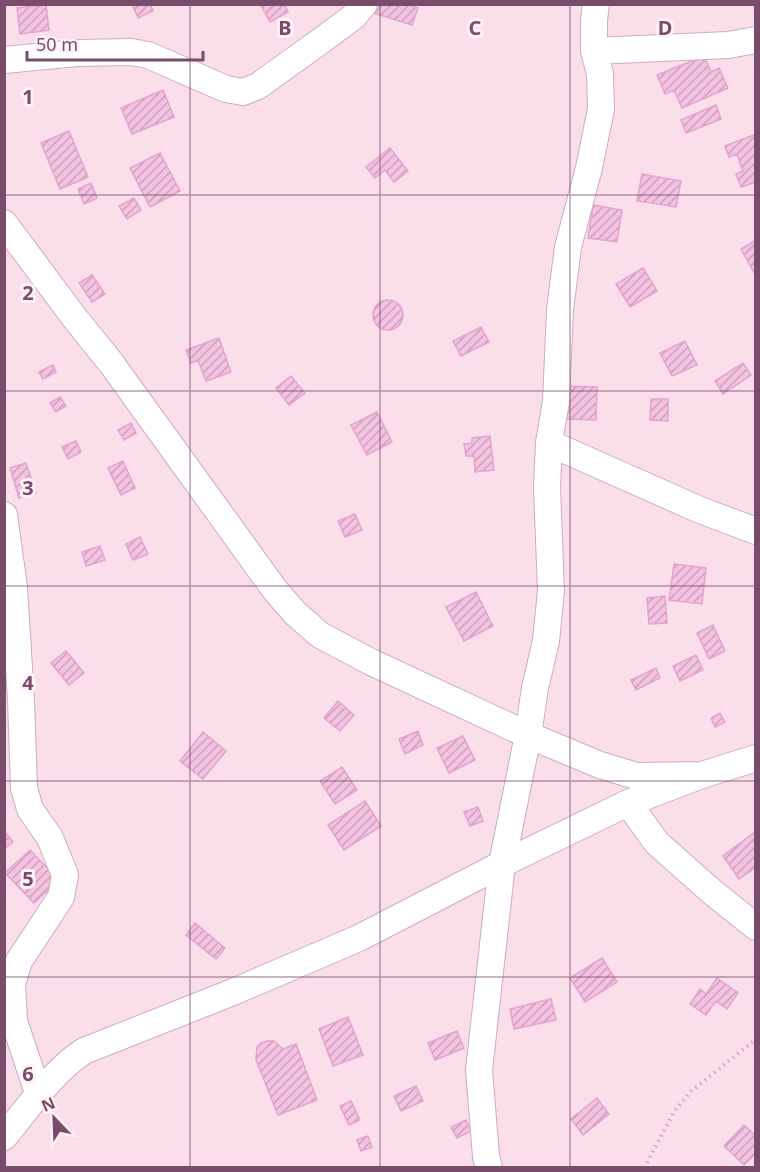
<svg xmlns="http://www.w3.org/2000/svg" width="760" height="1172" font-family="'Noto Sans',sans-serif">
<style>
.residential{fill:#fadfeb}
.building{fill:url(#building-hatch);stroke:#e6a2ce;stroke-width:1.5}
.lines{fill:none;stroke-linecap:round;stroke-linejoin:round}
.minor-casing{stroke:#ceacc1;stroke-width:28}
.path{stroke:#d9a4c6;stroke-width:4;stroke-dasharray:1.5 4.5;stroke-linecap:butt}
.minor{stroke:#fff;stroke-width:26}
.grid{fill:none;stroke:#7a4c6b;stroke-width:1.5;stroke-opacity:0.55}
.grid-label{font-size:20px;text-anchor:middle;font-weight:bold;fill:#7a4c6b;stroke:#fff2f7;stroke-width:6;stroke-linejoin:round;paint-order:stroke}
</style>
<defs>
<pattern id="building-hatch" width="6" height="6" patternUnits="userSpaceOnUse" patternTransform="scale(1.5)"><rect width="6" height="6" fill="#f3c2e1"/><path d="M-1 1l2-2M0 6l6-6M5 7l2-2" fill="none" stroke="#caa0ba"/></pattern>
</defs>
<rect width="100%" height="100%" fill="#fdebf2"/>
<!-- residential -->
<path class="residential" d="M5,5h750v1162h-750z"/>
<!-- building -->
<path class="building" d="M132,4h18l3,7 -15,7z
M260,4h24l4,8 -18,10z
M377,4h29l12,4 -6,17 -38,-12z
M46,5l3,25 -29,4 -3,-26z
M704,56l7,16 8,-4 9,20 -46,20 -8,-18 -9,4 -8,-19z
M163,90l11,27 -42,17 -11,-26z
M716,105l5,14 -35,14 -5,-13z
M69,131l19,46 -28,12 -19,-46z
M756,134v48l-15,5 -5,-13 7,-3 -6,-17 -8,3 -4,-11z
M390,148l18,23 -14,11 -9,-12 -10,8 -9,-11z
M160,153l20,38 -30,16 -20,-39z
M642,174l39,7 -5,26 -39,-6z
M91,183l6,15 -13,6 -6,-15z
M134,198l7,12 -14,9 -8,-13z
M593,205l29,5 -5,32 -29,-4z
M756,240v36l-15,-27z
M643,268l14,23 -27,16 -14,-23z
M92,275l13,19 -13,8 -13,-19z
M373 315a15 15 0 1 1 30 0a15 15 0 1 1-30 0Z
M481,327l8,15 -28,14 -8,-15z
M219,338l12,34 -25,9 -8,-21 -7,3 -5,-13z
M685,341l12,24 -25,11 -12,-23z
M743,363l8,12 -28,19 -8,-13z
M53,365l3,7 -13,7 -4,-7z
M291,376l14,17 -16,12 -13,-17z
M564,386l33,1 -1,33 -34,-1z
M60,397l6,9 -10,6 -6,-9z
M651,399h17v22l-18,-1z
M377,412l15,30 -25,13 -16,-30z
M131,423l5,10 -12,7 -6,-10z
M490,436l4,34 -19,2 -1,-16h-8l-2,-12 8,-1v-5z
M76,441l5,11 -13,7 -6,-12z
M123,461l12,27 -14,7 -13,-27z
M26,463l10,30 -17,5 -9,-30z
M355,514l7,16 -17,7 -7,-16z
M140,537l8,17 -15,6 -7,-16z
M100,546l5,14 -19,6 -4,-14z
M674,564l32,4 -4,36 -33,-4z
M476,592l17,34 -29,15 -18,-34z
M665,596l2,27 -18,1 -2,-26z
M713,625l12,26 -16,8 -12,-26z
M66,651l18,22 -15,12 -18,-22z
M696,655l7,15 -23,11 -7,-15z
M656,668l4,10 -24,12 -5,-10z
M338,701l16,14 -14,16 -16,-13z
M720,713l5,9 -10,5 -4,-9z
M418,731l5,14 -18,9 -6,-15z
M203,732l23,19 -23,28 -23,-18z
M463,736l12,24 -26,13 -12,-25z
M342,767l15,23 -22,14 -15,-23z
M365,801l16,25 -37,24 -16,-25z
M478,807l5,14 -13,5 -6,-14z
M4,831l9,11 -9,7z
M755,832l1,35 -17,12 -16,-23z
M30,850l29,30 -25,23 -29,-30z
M195,923l30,25 -9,11 -30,-24z
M602,958l15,24 -32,20 -15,-24z
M717,978l21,15 -11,16 -11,-8 -10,14 -16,-11 10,-15 6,5z
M551,999l5,21 -42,9 -4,-20z
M348,1017l15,38 -30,11 -14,-37z
M457,1031l7,17 -29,12 -7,-17z
M267,1041h7l9,8 13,-5 21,56 -39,15 -22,-55 1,-13 4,-4z
M416,1086l7,15 -22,10 -7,-15z
M597,1098l12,16 -26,21 -12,-16z
M351,1101l9,19 -11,5 -9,-19z
M466,1120l5,11 -14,7 -6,-11z
M744,1125l12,11v17l-12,12 -20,-19z
M368,1136l4,11 -11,4 -4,-11z"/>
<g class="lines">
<defs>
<path id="minor" d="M594,51l134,-6 28,-5
M4,60l73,-7 55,-1 16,3 78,34 17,3 15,-6 64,-46 31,-23 11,-13
M4,223l70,94 37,46 164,227 20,23 25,22 51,27 157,73 72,30 36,11 66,-1
M549,443l151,67 56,21
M4,515l10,72 7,113 3,88 6,21 20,29 15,37 -4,22 -42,64 -7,23 2,37 25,75
M628,803l29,40 54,48 45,36
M4,1137c25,-30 48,-65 80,-86l149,-59 126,-54 143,-74 126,-61 74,-28 54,-17
M489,1168l-3,-12 -7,-86 23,-206 26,-129 7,-47 11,-47 5,-50 -4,-104 2,-44 7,-42 4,-91 8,-63 21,-79 12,-59 -1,-35 -6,-23v-31l2,-16"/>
</defs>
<!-- minor casing -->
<use href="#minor" class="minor-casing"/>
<!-- path -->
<path class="path" d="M644,1168l30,-56 16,-20 66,-53"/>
<!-- minor -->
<use href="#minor" class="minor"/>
</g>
<!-- grid -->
<path class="grid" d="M190,4v1164M380,4v1164M570,4v1164M4,195h752M4,391h752M4,586h752M4,781h752M4,977h752"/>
<g class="grid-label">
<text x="285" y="35">B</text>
<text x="475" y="35">C</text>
<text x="665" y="35">D</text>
<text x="28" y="104">1</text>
<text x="28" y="300">2</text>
<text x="28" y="495">3</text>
<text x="28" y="690">4</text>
<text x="28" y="886">5</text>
<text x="28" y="1081">6</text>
</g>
<!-- border -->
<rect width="760" height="1172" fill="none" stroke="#7a4c6b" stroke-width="12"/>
<!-- north arrow -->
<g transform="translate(54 1118) rotate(337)" stroke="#fff2f7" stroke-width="4.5" paint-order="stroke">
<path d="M0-4.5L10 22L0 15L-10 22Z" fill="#7a4c6b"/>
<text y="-9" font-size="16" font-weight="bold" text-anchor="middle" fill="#7a4c6b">N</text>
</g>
<!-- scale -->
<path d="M27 51v9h176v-9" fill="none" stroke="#7a4c6b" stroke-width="3"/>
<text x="36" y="51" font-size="18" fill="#7a4c6b" stroke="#fff2f7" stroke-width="4.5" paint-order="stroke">50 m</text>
</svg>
